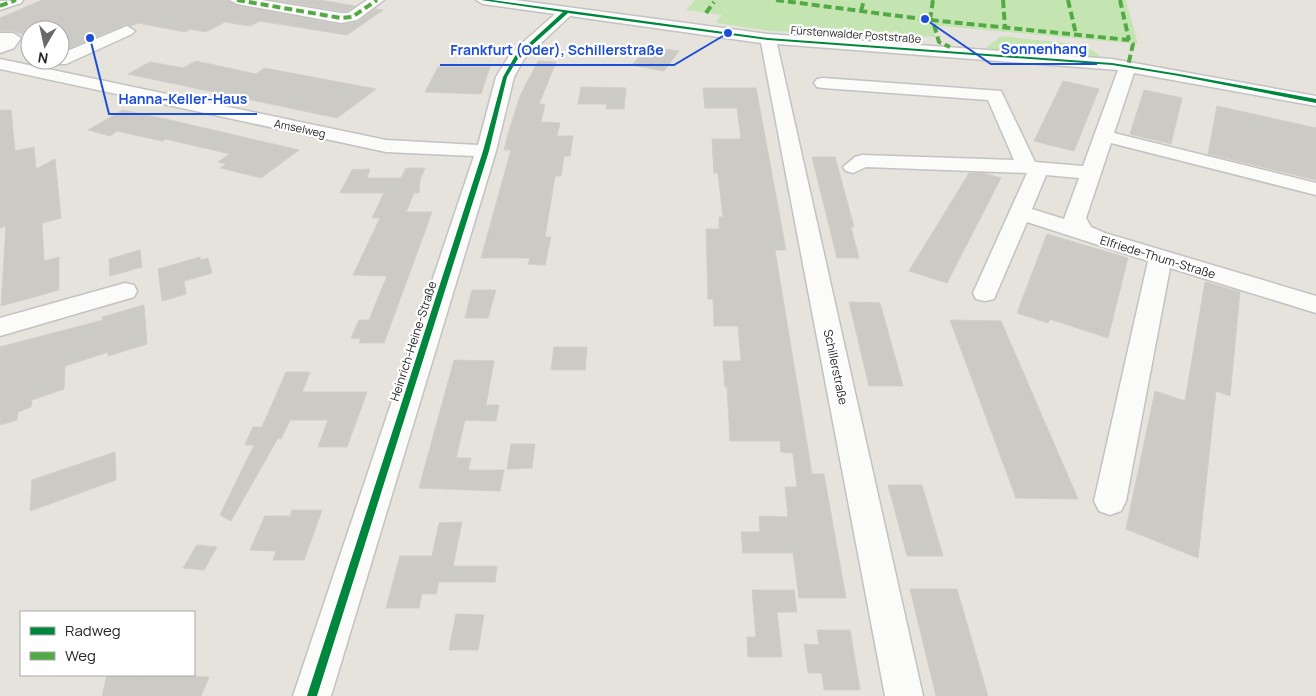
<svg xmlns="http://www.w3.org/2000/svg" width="1316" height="696" font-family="Manrope,sans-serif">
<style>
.green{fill:#c4e5b2}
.building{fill:#cccac5;stroke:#d1cec8}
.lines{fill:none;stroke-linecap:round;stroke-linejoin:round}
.minor-casing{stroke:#c3c2c2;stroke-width:3}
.minor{fill:#fbfbfa;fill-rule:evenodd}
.quiet{stroke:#53aa44;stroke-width:4;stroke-dasharray:8 4;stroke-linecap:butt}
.cycleway-casing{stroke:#fff;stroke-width:3}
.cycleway{fill:#00873e;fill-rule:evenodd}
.labels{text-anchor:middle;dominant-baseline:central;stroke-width:4.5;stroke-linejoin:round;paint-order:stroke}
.far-street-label{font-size:11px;fill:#272727;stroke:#fff}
.street-label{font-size:12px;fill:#272727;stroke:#fff}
.leader{fill:none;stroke:#1d4ed8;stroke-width:2}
.callout-dot{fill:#1d4ed8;stroke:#fff;stroke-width:2}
.callout-label{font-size:14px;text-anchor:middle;font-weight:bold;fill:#1d4ed8;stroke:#fff;stroke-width:4.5;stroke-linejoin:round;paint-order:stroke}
</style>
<rect width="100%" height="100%" fill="#e6e3dc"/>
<!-- green -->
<path class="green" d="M695,0h431l12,44 -206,-19 4,12 -166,-6 -54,-8 6,-8 -36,-5z
M1001,36l83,9 15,10 1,4 -113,-9v-3z"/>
<!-- building -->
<path class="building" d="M42,0h186l9,6 104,19 17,-3 17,-13 8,1 -36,25 -87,-14 -10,5 -25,-4 -19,10 -16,-3 -5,3 -47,-9 -7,3 -5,-2 -66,28v-22h-30v7l-17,-6h-13v-13z
M274,0h46l35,6 -8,5h-6z
M648,47l31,4 -15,20 -32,-6z
M196,61l60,13 8,-6 112,21 -39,29 -209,-44 22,-12 33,6z
M538,61l18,1 -17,42h6l-4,18 19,1 -3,13h16l-3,20h-6l-3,20h-6l-10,61h6l-6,28 -17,-1 2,-6h-49l30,-108h-7l5,-19 11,-35z
M438,67h52l-9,27 -56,-2z
M1063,81l36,8 -25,62 -40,-10z
M581,87l45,1 -2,21h-18l1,-5h-29z
M703,88h53l30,162h-11l37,224h12l22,124h-47l-6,-45h-50l-2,-21h19l-1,-16 29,1 -3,-30h12l-4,-34 -12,-1 -1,-11h-50l-3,-54h-2l-2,-26h18l-3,-35h-24l-1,-27h-5l-2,-70h13v-12h4l-5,-44h-4l-2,-34h29l-4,-31h-32z
M1144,90l38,8 -11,46 -41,-10z
M1217,106l99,22v52l-108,-26z
M0,110h11l4,41 19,-4 2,22 19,-10 6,59 -19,5 2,38 15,-4v33l-58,16 5,-80 -6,2z
M123,110l47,10 129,30 -38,28 -41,-10 6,-4 -8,-2 12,-8 -64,-15 -4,2 -45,-10 -7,5 -22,-6z
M812,157h23l19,70h-3l8,31h-22z
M406,168h19l-5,12 -1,13h-5l-8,19h26l-48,131h-25l2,-4 -10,-1 8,-18h10l18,-44 -34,-1 27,-57h-8l12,-25h-44l12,-23 18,-1 -3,9h34z
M969,173h14l18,5 -54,105 -38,-12z
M1047,234l81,24 -20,80 -58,-19 -2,4 -31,-10z
M140,250l2,17 -32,9 -1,-17z
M200,257l1,3 7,-2 4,15 -28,8 2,13 -24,7 -4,-32z
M1205,282l35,10 -10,104 -14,-5 -18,167 -72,-29 29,-138 30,10z
M472,290h24l-8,28h-23z
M849,302l31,1 23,83h-34z
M144,305l3,39 -39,12v-4l-43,14 -1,23 -32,11 -1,7 -13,5 -1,8 -17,5v-78l103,-27 -1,-3z
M950,320l51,1 77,178 -62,-1z
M554,347h33l-2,23h-34z
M454,360l40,1 -8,44h13l-3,16 -31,-1 -9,38h15l-3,12h36l-4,21 -81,-3z
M286,372h24l-8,20h65l-20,55h-29l10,-27h-38l-9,19 -3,-1 -47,83 -11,-6 34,-70h-9l8,-18h9z
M511,444h24l-3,24 -25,1z
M115,452l1,28 -86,31 2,-31z
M888,485h34l21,71h-36z
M292,510h30l-18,50h-31l3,-9 -26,-1 15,-34h25z
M462,522l-9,44h44l-2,16h-56l-3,12h-14l-3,14h-33l14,-52h32l7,-33z
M197,545l20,2 -13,23 -21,-2z
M910,589h47l31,107h-52z
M752,590h42l3,22h-20l5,45h-34l-1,-20h9z
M456,614l28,1 -6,35h-29z
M817,630h33l10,60h-36l-2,-17h-14l-4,-29 15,1z
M107,675l32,1 70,1 -8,19h-99z"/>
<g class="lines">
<defs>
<path id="minor" d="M23,0l-2,3 -21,7v-9z
M230,0h32l79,13h7l19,-13h17l-27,20 -16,3 -104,-19z
M476,0h39l253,34 344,25 204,37v10l-182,-33 -20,60 202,50v12l-205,-52 -25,75 5,9 14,6 211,63v17l-146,-45 -44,233 -5,10 -11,4 -11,-4 -5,-10 54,-240 -121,-39 -33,77 -9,2 -9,-2 -3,-6 54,-120 -161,-6 -13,6 -7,-2 -3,-4 12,-10 7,-2 152,5 -26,-60 -165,-12 -6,-1 -3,-4 3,-4 6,-1 178,13 34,71 48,4 35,-96 -341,-26 146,652h-38l-124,-653 -191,-27 -46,43 -10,18 -18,74 -165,545h-38l181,-540 -88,-4 -386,-83v-10l386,81 92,5 18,-68 15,-24 44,-39 -72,-10zM1046,175l33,3 -15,41 -32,-10z
M127,26l8,5 -3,3 -66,30h-12l-2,-4h8v-6z
M0,33h13l8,5 -7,10 -14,5z
M125,283l9,2 3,6 -3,6 -134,39v-18z"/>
</defs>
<!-- minor casing -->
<use href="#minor" class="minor-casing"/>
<!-- minor -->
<use href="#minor" class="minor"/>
<!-- quiet -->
<path class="quiet" d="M237,0l104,18 11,-1 25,-17
M776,0l154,20 199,20 4,4 -5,22
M1003,0l2,27
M1068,0l8,34
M1120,0l9,40
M0,6l16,-6
M861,11l3,-11
M706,13l8,-11
M930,20l3,-20
M934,25l5,17 11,5"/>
<defs>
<path id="cycleway" d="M481,0h11l276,38 344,25 67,11 137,25v4l-137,-27 -67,-11 -344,-25 -200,-27 -49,44 -12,20 -18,74 -172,545h-10l176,-545 20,-74 12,-21 48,-44z"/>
</defs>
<!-- cycleway casing -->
<use href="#cycleway" class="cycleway-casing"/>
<!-- cycleway -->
<use href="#cycleway" class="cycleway"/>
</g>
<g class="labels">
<!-- far-street labels -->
<g class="far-street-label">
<text transform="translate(856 34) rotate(4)">Fürstenwalder Poststraße</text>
<text transform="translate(300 128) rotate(12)">Amselweg</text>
</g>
<!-- street labels -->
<g class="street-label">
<text transform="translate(1158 257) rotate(17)">Elfriede-Thum-Straße</text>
<text transform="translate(413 341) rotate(-72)">Heinrich-Heine-Straße</text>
<text transform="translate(836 367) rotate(78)">Schillerstraße</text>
</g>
</g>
<!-- callouts -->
<path class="leader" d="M925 19L991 64H1097M728 33L674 65H440M90 38L109 114H257"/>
<g class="callout-dot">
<circle cx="925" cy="19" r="5"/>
<circle cx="728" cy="33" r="5"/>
<circle cx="90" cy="38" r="5"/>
</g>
<g class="callout-label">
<text x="1044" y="54">Sonnenhang</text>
<text x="557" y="55">Frankfurt (Oder), Schillerstraße</text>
<text x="183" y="104">Hanna-Keller-Haus</text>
</g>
<!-- legend -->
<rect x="20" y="611" width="175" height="65" fill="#ffffff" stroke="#a9a9a9"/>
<rect x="30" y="627" width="25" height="8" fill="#00873e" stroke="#a9a9a9"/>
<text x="65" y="636" font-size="15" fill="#272727">Radweg</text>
<rect x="30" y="652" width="25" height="8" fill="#53aa44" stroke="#a9a9a9"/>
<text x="65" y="661" font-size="15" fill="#272727">Weg</text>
<!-- north arrow -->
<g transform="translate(45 45) rotate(189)"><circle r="24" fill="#ffffff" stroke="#a9a9a9"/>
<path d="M0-4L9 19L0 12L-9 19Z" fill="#6a6966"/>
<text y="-8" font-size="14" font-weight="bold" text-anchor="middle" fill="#272727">N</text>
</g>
</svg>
